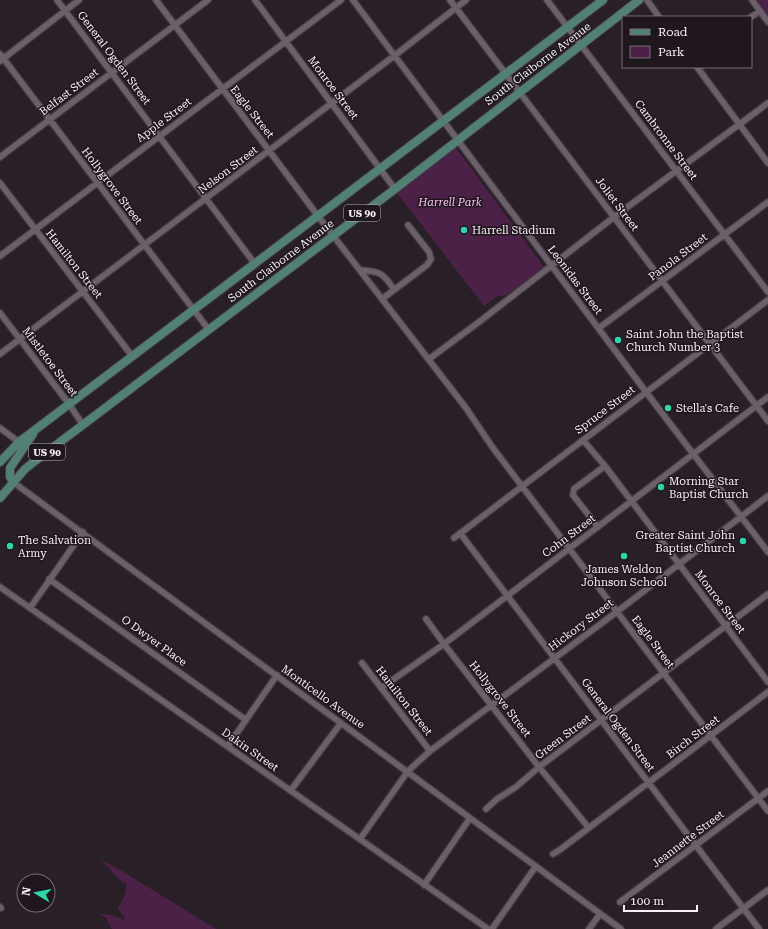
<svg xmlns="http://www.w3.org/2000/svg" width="768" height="929" font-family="'Roboto Serif',serif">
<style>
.green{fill:#4c2148}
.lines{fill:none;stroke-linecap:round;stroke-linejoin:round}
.street-casing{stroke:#433c42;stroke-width:8}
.primary-casing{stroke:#433c42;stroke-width:10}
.street{stroke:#6b606a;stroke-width:5.5}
.primary{stroke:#528075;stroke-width:8}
.poi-dot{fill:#2ed4aa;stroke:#1f161e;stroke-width:1.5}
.labels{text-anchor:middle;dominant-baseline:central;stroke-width:3;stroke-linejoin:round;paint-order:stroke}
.shield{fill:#1f161e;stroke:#b6afb4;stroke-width:1}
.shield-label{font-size:10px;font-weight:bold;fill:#f6f0f5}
.street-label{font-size:11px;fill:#f6f0f5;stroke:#1f161e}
.park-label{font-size:11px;font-style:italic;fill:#fec2f5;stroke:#1f161e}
.poi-label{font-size:11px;fill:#f6f0f5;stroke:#1f161e;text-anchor:start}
</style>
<rect width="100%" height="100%" fill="#291f27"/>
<!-- green -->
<path class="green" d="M752,0h16v22z
M456,148l88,119 -37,28 -9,1 -14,10 -87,-113 56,-44z
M100,859l22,12 94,58h-104l-6,-11 -6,-4 12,1 13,5 -2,-5 -5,-6c1,-5 4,-7 6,-12 2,-4 2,-8 3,-13l-7,-4z"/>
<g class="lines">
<defs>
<path id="street" d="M57,0l198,264
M156,0l162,216 148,192 27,40 275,363
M255,0l140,189
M353,0l293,392 122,160
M450,0l318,421
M547,0l221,292
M647,0l12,17
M752,0l16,22
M751,17l9,-6
M0,54l209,276
M0,61l79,-61
M697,67l71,96
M0,157l208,-157
M0,183l132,173
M0,256l341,-256
M360,270c20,2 23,2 34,20
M382,299l45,-34 4,-6 -2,-7 -21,-27
M0,313l69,91 14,21
M599,328l169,-126
M0,354l394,-298 72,-56
M429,359l50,-37 135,-105 154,-114
M0,428l19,14
M583,440l22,26 163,216
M13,482l608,447
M598,527l-25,-32 1,-6 31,-23
M460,533l299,396
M454,538l314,-238
M49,579l197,141
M0,587l488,342
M30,608l53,-76
M426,619l18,25 95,123 50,61
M362,663l68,88
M381,688l63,-44 324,-247
M228,746l49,-71
M291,790l50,-67
M486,809l11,-10 19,-12 23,-20 229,-173
M360,839l48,-68 22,-20 184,-137 154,-118
M553,854l8,-5 207,-157
M424,885l46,-67
M620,902l148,-111
M0,907l1,1
M492,929l44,-63
M589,929l11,-15
M716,929l52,-39"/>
<path id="primary" d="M0,462l19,-20 584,-442
M13,482l-3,-5v-9l23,-34
M0,498l25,-29 10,-8 360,-272 244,-189"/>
</defs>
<!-- street casing -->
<use href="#street" class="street-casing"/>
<!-- primary casing -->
<use href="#primary" class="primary-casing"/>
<!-- street -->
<use href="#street" class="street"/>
<!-- primary -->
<use href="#primary" class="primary"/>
</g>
<!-- markers -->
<g class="poi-dot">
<circle cx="464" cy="230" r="4"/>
<circle cx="618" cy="340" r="4"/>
<circle cx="668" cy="408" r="4"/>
<circle cx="661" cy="487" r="4"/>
<circle cx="743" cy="541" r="4"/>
<circle cx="10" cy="546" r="4"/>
<circle cx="624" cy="556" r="4"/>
</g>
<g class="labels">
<!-- shield labels -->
<g class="shield">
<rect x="344" y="205" width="36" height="16" rx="3"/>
<rect x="29" y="444" width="36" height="16" rx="3"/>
</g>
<g class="shield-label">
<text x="362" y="213">US 90</text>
<text x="47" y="452">US 90</text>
</g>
<!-- street labels -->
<g class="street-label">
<text transform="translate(114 58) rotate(53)">General Ogden Street</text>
<text transform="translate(538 64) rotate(-37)">South Claiborne Avenue</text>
<text transform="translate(333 88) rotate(53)">Monroe Street</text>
<text transform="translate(69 92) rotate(-37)">Belfast Street</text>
<text transform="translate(252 112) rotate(52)">Eagle Street</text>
<text transform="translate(164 120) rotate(-37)">Apple Street</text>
<text transform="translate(666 140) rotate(53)">Cambronne Street</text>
<text transform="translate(228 170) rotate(-37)">Nelson Street</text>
<text transform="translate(112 186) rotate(53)">Hollygrove Street</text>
<text transform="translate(617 204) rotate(53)">Joliet Street</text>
<text transform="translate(678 257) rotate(-37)">Panola Street</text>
<text transform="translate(281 261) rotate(-37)">South Claiborne Avenue</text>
<text transform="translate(74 264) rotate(52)">Hamilton Street</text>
<text transform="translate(575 280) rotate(53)">Leonidas Street</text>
<text transform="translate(50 362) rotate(53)">Mistletoe Street</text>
<text transform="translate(605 410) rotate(-37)">Spruce Street</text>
<text transform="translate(569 536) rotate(-37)">Cohn Street</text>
<text transform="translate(720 602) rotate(53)">Monroe Street</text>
<text transform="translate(581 625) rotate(-37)">Hickory Street</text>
<text transform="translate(154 641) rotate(36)">O Dwyer Place</text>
<text transform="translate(653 642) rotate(53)">Eagle Street</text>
<text transform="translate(323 697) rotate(36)">Monticello Avenue</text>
<text transform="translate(500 699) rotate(52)">Hollygrove Street</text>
<text transform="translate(404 701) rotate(52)">Hamilton Street</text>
<text transform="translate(618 725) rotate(53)">General Ogden Street</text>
<text transform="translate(563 737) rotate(-37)">Green Street</text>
<text transform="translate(693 737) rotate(-37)">Birch Street</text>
<text transform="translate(250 750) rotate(35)">Dakin Street</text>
<text transform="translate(688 839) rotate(-37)">Jeannette Street</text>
</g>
<!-- park labels -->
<g class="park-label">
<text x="450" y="202">Harrell Park</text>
</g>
<!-- poi labels -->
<g class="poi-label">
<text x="472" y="230">Harrell Stadium</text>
<text x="626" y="334">Saint John the Baptist<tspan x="626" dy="13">Church Number 3</tspan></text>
<text x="676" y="408">Stella's Cafe</text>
<text x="669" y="481">Morning Star<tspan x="669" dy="13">Baptist Church</tspan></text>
<text x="735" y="535" text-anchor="end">Greater Saint John<tspan x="735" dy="13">Baptist Church</tspan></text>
<text x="18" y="540">The Salvation<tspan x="18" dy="13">Army</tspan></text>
<text x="624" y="569" text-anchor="middle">James Weldon<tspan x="624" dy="13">Johnson School</tspan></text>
</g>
</g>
<!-- legend -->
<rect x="622" y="16" width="130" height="52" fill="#1f161e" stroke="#756d74"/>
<rect x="630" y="29" width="20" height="6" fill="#528075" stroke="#756d74"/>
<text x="658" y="36" font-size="12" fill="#f6f0f5">Road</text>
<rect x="630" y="46" width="20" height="12" fill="#4c2148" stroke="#756d74"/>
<text x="658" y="56" font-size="12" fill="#f6f0f5">Park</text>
<!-- north arrow -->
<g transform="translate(36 893) rotate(280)"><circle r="19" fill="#1f161e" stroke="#756d74"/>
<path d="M0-3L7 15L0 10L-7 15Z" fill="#2ed4aa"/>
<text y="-6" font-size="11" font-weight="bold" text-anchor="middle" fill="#f6f0f5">N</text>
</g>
<!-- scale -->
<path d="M624 905v6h73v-6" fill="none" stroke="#f6f0f5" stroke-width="2"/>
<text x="630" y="905" font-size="12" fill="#f6f0f5" stroke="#1f161e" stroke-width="3" paint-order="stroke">100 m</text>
</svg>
